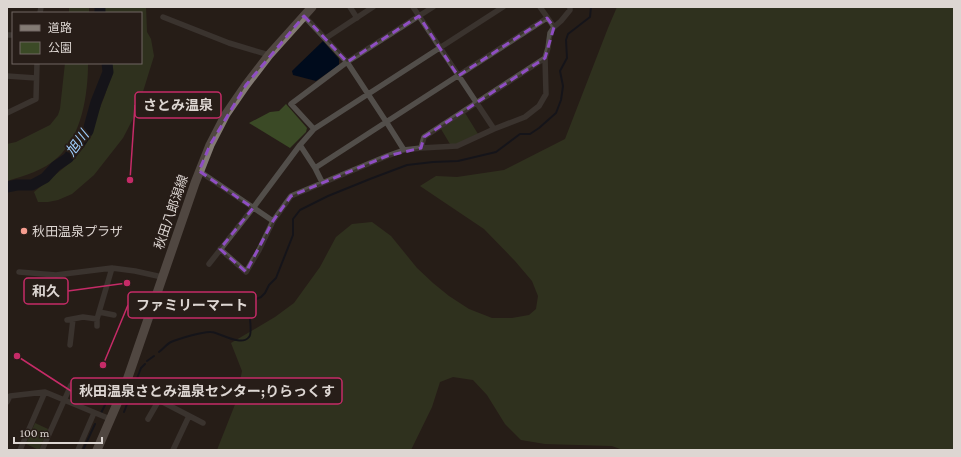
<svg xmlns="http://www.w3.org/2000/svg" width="961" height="457" font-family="'Crimson Pro','Noto Sans JP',serif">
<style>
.green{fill:#3b4a26}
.water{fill:#000b1c}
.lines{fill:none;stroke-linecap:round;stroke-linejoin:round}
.stream{stroke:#000b1c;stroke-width:2}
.river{stroke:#000b1c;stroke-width:11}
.street{stroke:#524e4a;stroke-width:5.5}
.primary{stroke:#837b74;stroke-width:9}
.marked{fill:none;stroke:#8f4ec3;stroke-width:3;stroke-dasharray:8 5;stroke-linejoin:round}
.poi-dot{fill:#f59d8f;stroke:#271d18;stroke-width:1.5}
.labels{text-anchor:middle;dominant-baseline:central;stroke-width:4;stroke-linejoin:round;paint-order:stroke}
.street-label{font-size:13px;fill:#ddd6d2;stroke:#271d18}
.poi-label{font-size:13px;fill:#ddd6d2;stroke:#271d18;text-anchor:start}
.water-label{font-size:14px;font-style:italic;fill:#9fcffe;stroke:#271d18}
.leader{fill:none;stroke:#c52b67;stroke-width:1.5}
.callout-dot{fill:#c52b67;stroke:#271d18;stroke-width:1.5}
.callout{fill:#271d18;stroke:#c52b67;stroke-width:1.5}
.callout-label{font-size:14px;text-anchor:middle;font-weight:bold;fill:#ddd6d2}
</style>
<rect width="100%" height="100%" fill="#271d18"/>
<!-- green -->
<path class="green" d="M69,7h20v6h-20z
M104,7h42l1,25 4,7 3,17 -17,55 -14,27 -29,37 -22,19 -14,6 -10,2h-10l-4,-10 37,-30 7,-9 13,-22 14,-36 6,-20 -2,-12h32v-50h-37z
M617,7h337v443h-331l-11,-4 -67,-2 -24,-4 -16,-16 -18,-29 -14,-15 -20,-3 -13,5 -8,25 -21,43h-194l19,-48 6,-31 -11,-28 44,-26 19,-14 26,-36 16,-30 16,-13 20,-2 19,14 26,32 16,15 16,13 20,13 23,9h20l17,-3 7,-6 2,-13 -6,-15 -17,-20 -31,-32 -64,-43 16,-10 21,1 47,-7 61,-31 43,-111z
M65,63h23c0,31 -6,73 -31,95 -13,12 -33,18 -50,23v-37l9,-2 34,-17 8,-10 2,-6z
M286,104l21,24 -1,4 -16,16 -41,-25 21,-11 9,-1z
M465,113l13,21 -21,10h-7l-9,-15z
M35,423l13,6 -9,21 -13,-6z"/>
<!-- water -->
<path class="water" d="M323,41l16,18v6l-23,16 -23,-6 -1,-4 4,-4z"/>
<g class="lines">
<!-- stream -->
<path class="stream" d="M159,352c4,-3 8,-8 12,-10 7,-3 33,-11 40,-10 10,1 30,15 38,5 4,-4 0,-22 0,-28v-4l3,-4 9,-4 4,-4 4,-8 7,-7 17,-43v-16l7,-9 28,-14 42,-17 37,-14 26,-3 25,-1 38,-9 24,-18h10l9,-6 17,-15 5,-13 2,-14 -3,-15 7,-13 -1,-18 2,-6 22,-17 1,-10
M147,361l7,-5
M124,412l17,-44 4,-4
M101,413l4,-8
M83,450l12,-26"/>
<!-- river -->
<path class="river" d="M100,13v-6
M7,187l10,-2h15l13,-7 11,-12 12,-8 12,-15 8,-12 8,-29 12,-30 -1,-9"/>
<!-- street -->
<path class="street" d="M350,7l7,11
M413,7l81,122
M540,7l14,20
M40,13l1,-6
M304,16l43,46 40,61 17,27
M163,17l66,26 40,12
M7,35h6
M326,38l47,-31
M7,76l29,2
M7,113l29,-14 1,-36
M314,129l-23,-25 56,-42 86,-55
M300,145l15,23 7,14
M421,148l3,-11 121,-79
M315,168l232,-150
M199,171l74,50
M220,249l26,23 13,-22 14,-29 18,-25 96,-40 17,-6 17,-2 36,-2 37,-17 31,-12 14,-11 7,-12 -1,-36 3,-10 2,-15 4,-6 7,-6 9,-11v-3
M209,264l44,-56 47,-63 14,-16 189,-122
M19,272l37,3 56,-7 23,3 27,6
M99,312l15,3
M67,320l16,-3 14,2
M97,326v-7l15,-51
M70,345l3,-26
M126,383l77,40
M7,402l3,-6 35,-4 65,27
M148,419l11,-19
M20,450l25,-58
M42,450l29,-65 46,19
M78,450l16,-37
M173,450l16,-34"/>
<!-- primary -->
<path class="primary" d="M97,450l29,-67 69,-200 15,-38 16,-31 20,-29 23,-30 43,-48"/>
</g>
<!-- marked area -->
<path d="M0 0H961V457H0ZM304,16l43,46 72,-46 39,60 89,-58 7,9 -9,31 -121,79 -3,11 -34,8 -96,40 -18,25 -27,51 -26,-23 33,-41 -54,-37 11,-26 36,-60z" fill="#271d18" fill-opacity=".55" fill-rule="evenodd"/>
<path class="marked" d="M304,16l43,46 72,-46 39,60 89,-58 7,9 -9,31 -121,79 -3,11 -34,8 -96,40 -18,25 -27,51 -26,-23 33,-41 -54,-37 11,-26 36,-60z"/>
<!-- markers -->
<circle class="poi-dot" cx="24" cy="231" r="4"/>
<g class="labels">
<!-- street labels -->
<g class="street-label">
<text transform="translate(171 212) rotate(-71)">秋田八郎潟線</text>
</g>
<!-- poi labels -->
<g class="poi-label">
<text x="32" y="231">秋田温泉プラザ</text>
</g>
<!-- water labels -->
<g class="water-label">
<text transform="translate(77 143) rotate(-54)">旭川</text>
</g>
</g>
<!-- callouts -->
<path class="leader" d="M130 180L135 105M127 283L68 291M103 365L128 305M17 356L71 391"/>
<g class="callout-dot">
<circle cx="130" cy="180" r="4"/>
<circle cx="127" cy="283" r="4"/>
<circle cx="103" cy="365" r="4"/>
<circle cx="17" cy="356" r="4"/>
</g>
<g class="callout">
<rect x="135" y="92" width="86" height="26" rx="4"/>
<rect x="24" y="278" width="44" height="26" rx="4"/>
<rect x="128" y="292" width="128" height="26" rx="4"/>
<rect x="71" y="378" width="271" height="26" rx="4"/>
</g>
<g class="callout-label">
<text x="178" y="110">さとみ温泉</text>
<text x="46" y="296">和久</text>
<text x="192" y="310">ファミリーマート</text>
<text x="207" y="396">秋田温泉さとみ温泉センター;りらっくす</text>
</g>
<!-- border -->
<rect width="961" height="457" fill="none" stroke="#ddd6d2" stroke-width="16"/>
<!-- legend -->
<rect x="12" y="12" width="130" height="52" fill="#271d18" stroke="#706762"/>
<rect x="20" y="25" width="20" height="6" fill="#837b74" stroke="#706762"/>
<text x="48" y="32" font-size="12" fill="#ddd6d2">道路</text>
<rect x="20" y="42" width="20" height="12" fill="#3b4a26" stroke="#706762"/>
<text x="48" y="52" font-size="12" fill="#ddd6d2">公園</text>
<!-- scale -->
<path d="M14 437v6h88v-6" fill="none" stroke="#ddd6d2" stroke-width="2"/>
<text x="20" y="437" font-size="12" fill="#ddd6d2" stroke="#271d18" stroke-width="3" paint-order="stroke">100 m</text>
</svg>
